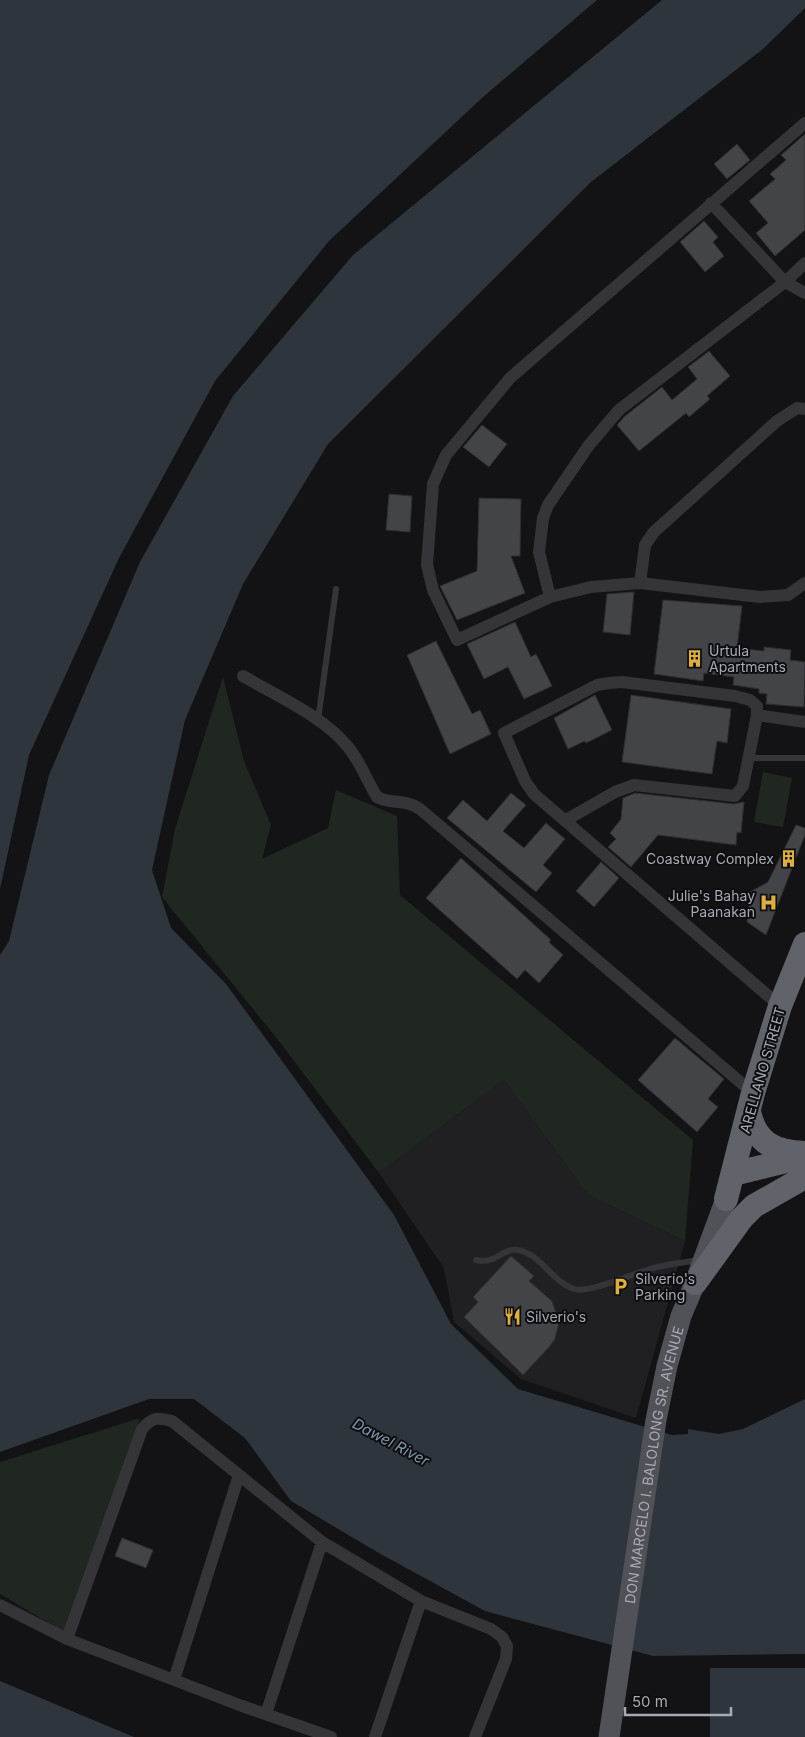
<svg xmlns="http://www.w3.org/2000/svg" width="805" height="1737" font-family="Inter,sans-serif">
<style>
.built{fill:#202022}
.green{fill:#202721}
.water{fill:#2e353c}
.building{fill:#434448;stroke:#2e2e31}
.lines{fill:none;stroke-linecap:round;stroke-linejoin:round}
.lane{stroke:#353539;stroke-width:6}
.street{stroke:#353539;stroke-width:12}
.primary{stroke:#515258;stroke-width:21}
.highway{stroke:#61636a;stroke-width:24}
.labels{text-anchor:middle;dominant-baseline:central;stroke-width:4;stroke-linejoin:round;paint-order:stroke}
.poi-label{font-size:14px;fill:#a7aab4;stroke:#0e0e10;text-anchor:start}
.street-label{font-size:14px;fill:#a7aab4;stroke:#0e0e10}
.water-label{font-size:15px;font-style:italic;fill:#8196ab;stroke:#0e0e10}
</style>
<rect width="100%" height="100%" fill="#131315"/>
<!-- built -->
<path class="built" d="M504,1078l84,117 97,46 -49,177 -115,-39 -67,-57 -10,-54 -65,-95z"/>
<!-- green -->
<path class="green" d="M223,677l21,84 27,64 -9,34 66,-31 8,-38 61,26 3,79 293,245 -8,101 -97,-46 -84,-116 -125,94 -100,-132 -117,-144 13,-68z
M763,772l29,6 -9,49 -29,-5z
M140,1418l-76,214 -64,-38v-132z"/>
<!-- water -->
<path class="water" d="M0,0h597l-114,97 -154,144 -114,140 -96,177 -90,197 -29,134z
M662,0h143v8l-42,41 -172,133 -263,262 -85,140 -58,136 -33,150 19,58 55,56 168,231 57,109 67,65 154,46 16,-1v-5l31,5 24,-5 62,-30v255l-152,2 -168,-45 -108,-59 -86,-51 -46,-63 -51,-39h-45l-149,53v-497l9,-14 40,-166 91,-213 93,-166 120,-141z
M710,1668h95v69h-95z
M0,1681l134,56h-134z"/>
<!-- building -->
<path class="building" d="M805,134v96l-30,26 -19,-23 12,-10 -19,-22 26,-22 -5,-5 16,-14 -5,-5z
M737,144l13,16 -23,19 -13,-15z
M704,221l14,16 -5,5 11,14 -19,16 -25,-30z
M709,351l21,25 -23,20 3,3 -21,18 -3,-4 -47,38 -22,-26 8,-9 37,-29 10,13 25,-21 -9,-12z
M482,425l25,19 -18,23 -26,-20z
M389,494l23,2 -2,36 -24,-2z
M479,498l42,1 -1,57h-9l14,37 -68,27 -17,-34 37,-15z
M634,592l-4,43 -27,-3 4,-38z
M663,600l79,6 -5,42 27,3v-4l27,3 -1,10 15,2 -1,45 -38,-3 1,-10 -8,-1v-4l-26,-4 1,-8 -30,-4 -1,8 -49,-7z
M515,622l16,35 5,-3 16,32 -28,13 -16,-32 -24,12 -17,-35z
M436,641l36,73 8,-4 11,24 -41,20 -43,-99z
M595,695l17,35 -26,13 -1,-2 -17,8 -14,-31z
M631,695l100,14 -4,34 -10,-2 -5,33 -90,-12z
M511,793l15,12 -23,26 21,17 22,-25 19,16 -22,26 9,8 -16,19 -89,-74 16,-18 24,21z
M635,793l99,11 10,-2 -3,31 -4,-1 -1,13 -78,-10 -27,32 -23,-20 8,-8 -6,-6 11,-14 2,-21z
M796,825l9,3v7l-39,100 -19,-13 3,-30 18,-10z
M461,858l90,82 -2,2 14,13 -24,28 -14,-13 -8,9 -91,-81z
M601,862l18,16 -25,29 -18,-16z
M675,1038l49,41 -16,20 10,8 -21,25 -59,-52z
M511,1256l23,20 -5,5 23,20 7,21 -4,17 -5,7 -27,29 -59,-58 14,-15 -5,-5z
M122,1538l31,12 -7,18 -31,-12z"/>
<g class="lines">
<!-- lane -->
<path class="lane" d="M318,720l18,-131
M750,758h55
M476,1260c19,5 28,-13 42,-10 23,4 34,32 56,39 15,5 65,-18 83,-22 14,-3 28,-5 42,-7"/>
<!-- street -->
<path class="street" d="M805,123l-295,255 -64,77 -13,29 -6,81 6,25 24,50 93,-43 41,-10 49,-4 120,14 28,-2 17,-12
M711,203l74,79 20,11
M640,583l5,-38 9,-13 123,-111 20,-13 8,1
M550,597l-11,-45 4,-34 5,-13 41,-60 30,-35 166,-128 20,-19
M243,676c32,19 82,41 105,71 12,14 19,34 29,50 14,8 27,1 43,12l333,284
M566,820l49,-28 19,-7 101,11 8,-10 14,-71
M780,1006l-246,-212 -9,-13 -21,-48 93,-48 12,-2 13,-1 113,14 15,4 7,6v9l48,7
M0,1605l67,34 175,67 89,31
M67,1639l75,-210c10,-12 16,-12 30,-8l150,121 99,59 70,28 11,8 5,9 -1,13 -31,78
M174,1680l65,-205
M266,1714l56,-172
M375,1737l46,-136"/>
<!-- primary -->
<path class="primary" id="s1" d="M609,1737l47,-317 11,-54 14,-50 14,-33 31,-84"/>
<!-- highway -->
<path class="highway" d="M749,1112c7,31 25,40 56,41
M733,1174l69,-17
M726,1199l27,-106 27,-87 25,-62
M695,1283l47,-65 12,-12 51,-29"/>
</g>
<!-- icons -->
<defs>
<symbol id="building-bare" viewBox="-9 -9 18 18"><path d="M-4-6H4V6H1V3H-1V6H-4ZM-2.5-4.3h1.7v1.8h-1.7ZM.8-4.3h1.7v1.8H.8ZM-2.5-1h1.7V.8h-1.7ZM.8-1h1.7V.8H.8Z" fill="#ddae43" stroke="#0e0e10" stroke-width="2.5" paint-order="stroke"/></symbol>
<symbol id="hospital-bare" viewBox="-9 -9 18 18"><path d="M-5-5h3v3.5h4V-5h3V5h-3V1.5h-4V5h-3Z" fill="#ddae43" stroke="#0e0e10" stroke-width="2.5" paint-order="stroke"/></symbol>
<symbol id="parking-bare" viewBox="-9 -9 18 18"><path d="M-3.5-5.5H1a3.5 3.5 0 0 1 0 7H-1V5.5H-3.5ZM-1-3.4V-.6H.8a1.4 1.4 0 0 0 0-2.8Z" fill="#ddae43" stroke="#0e0e10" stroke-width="2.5" paint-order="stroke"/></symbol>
<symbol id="restaurant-bare" viewBox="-9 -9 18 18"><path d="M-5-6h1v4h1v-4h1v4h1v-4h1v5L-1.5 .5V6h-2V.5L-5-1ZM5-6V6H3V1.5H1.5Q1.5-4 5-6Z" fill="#ddae43" stroke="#0e0e10" stroke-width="2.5" paint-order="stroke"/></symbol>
</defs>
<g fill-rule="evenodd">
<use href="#building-bare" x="682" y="646" width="25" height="25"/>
<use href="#building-bare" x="776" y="846" width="25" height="25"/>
<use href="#hospital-bare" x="756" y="890" width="25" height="25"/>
<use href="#parking-bare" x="608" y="1274" width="25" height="25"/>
<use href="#restaurant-bare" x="500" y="1304" width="25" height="25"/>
</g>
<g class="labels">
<!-- poi labels -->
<g class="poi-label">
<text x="709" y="650">Urtula<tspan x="709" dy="16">Apartments</tspan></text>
<text x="774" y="858" text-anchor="end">Coastway Complex</text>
<text x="755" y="895" text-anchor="end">Julie's Bahay<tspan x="755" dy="16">Paanakan</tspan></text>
<text x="635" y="1278">Silverio's<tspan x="635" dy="16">Parking</tspan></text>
<text x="526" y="1316">Silverio's</text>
</g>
<!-- street labels -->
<g class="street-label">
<text transform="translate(762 1070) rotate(-74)">ARELLANO STREET</text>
<text stroke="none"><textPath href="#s1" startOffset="276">DON MARCELO I. BALOLONG SR. AVENUE</textPath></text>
</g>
<!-- water labels -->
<g class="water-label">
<text transform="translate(391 1442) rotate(28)">Dawel River</text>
</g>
</g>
<!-- scale -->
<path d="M625 1707v8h106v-8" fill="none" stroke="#a7aab4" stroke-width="2.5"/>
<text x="632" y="1707" font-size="15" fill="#a7aab4" stroke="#0e0e10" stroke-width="4" paint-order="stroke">50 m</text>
</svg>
